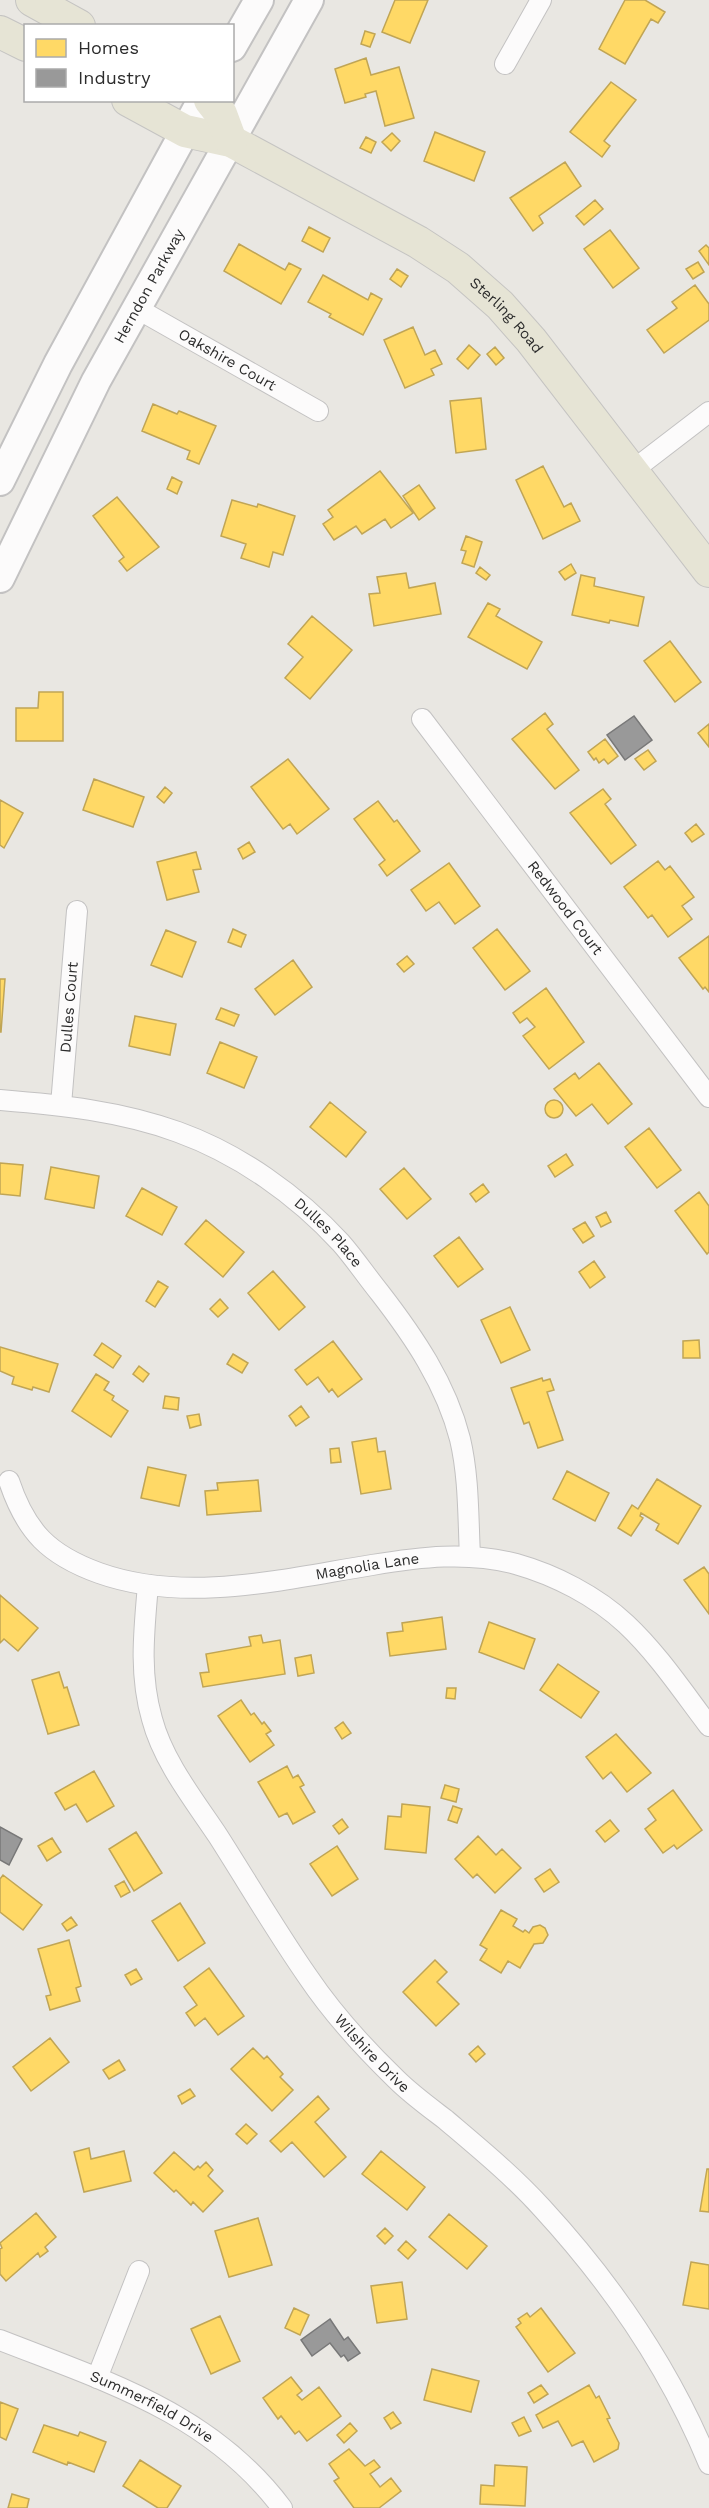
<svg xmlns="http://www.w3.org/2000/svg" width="709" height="2508" font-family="'Work Sans',sans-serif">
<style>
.homes{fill:#ffd966;stroke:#c0a555;stroke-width:1.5}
.industry{fill:#999;stroke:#787878;stroke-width:1.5}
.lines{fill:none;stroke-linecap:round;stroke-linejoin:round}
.minor-casing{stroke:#c3c2c2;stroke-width:22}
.secondary-casing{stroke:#c3c2c2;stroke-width:32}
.primary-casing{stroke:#c5c4c2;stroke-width:34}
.minor{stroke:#fcfbfb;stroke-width:20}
.secondary{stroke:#fcfbfb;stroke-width:28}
.primary{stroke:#e6e4d5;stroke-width:32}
.labels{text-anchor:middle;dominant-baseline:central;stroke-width:6;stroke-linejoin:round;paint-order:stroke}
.street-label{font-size:15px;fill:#2c2c2c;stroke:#fff}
</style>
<rect width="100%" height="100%" fill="#e9e7e2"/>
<!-- homes -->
<path class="homes" d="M395,0h33l-18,43 -28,-11z
M625,0h20l20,12 -7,11 -7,-4 -26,45 -26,-15z
M365,31l10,3 -5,13 -9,-3z
M366,58l5,17 28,-8 15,51 -29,8 -9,-35 -11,3 1,3 -21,6 -10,-34z
M611,82l25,18 -32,41 6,5 -8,11 -32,-25z
M435,132l50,20 -11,29 -50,-20z
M392,133l8,8 -9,10 -9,-9z
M366,137l10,5 -5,11 -11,-5z
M565,162l16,24 -42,30 4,7 -10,8 -23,-33z
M595,200l8,9 -19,16 -8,-9z
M309,227l21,11 -7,14 -21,-11z
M610,230l29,38 -26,20 -29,-39z
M239,244l46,26 4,-7 12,6 -20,35 -57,-33z
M706,245l3,3v17l-10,-14z
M698,262l6,10 -11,7 -7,-10z
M397,269l11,7 -7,11 -11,-8z
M323,275l45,25 3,-7 11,6 -19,36 -34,-18 2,-3 -23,-12z
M695,285l14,19v16l-45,33 -17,-23 30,-22 -5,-6z
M413,327l12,28 10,-5 7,14 -11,5 3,6 -29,13 -21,-48z
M469,345l11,10 -12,14 -11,-10z
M495,347l9,11 -8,7 -9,-11z
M481,398l5,51 -30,4 -6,-52z
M153,404l24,10 2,-3 37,15 -17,38 -12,-5 3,-8 -48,-20z
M543,466l21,41 7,-4 9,18 -37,18 -27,-59z
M380,471l33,42 -22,15 -6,-9 -23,15 -6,-8 -22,14 -11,-16 10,-7 -5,-7z
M172,477l10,5 -5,12 -10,-5z
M419,485l16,23 -16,12 -16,-24z
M117,497l42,50 -32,24 -8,-10 5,-4 -31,-41z
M232,500l25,7 1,-3 37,12 -12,39 -10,-3 -4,15 -28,-9 5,-14 -25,-8z
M466,536l16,6 -8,25 -12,-4 4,-12 -5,-1z
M571,564l5,9 -11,7 -6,-8z
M480,567l10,8 -4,5 -10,-7z
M406,573l3,15 26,-5 6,31 -67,12 -5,-32 11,-1 -3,-16z
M581,575l14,3 -1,8 50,11 -6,29 -28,-6 -1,3 -37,-8z
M488,603l12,6 -4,7 46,26 -15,27 -59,-32z
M312,616l40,34 -42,49 -25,-21 18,-21 -15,-13z
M670,641l31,41 -26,20 -31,-41z
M39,692h24v49h-47v-33h22z
M545,713l8,11 -6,5 32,41 -24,19 -43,-50z
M709,724v23l-11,-14z
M605,739l13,17 -10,8 -4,-5 -5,4 -3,-5 -2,2 -6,-8z
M648,750l8,11 -12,9 -9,-11z
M288,759l41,50 -32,25 -7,-10 -7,5 -32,-42z
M94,779l50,18 -11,30 -50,-17z
M165,787l7,6 -8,10 -7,-6z
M603,789l8,10 -6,5 31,41 -25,19 -41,-51z
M0,800l23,13 -19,35 -4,-3z
M378,801l16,21 3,-2 23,31 -33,25 -8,-11 6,-5 -31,-41z
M696,824l8,10 -12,8 -7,-9z
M249,842l6,10 -12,7 -5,-10z
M196,852l5,17 -8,1 6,22 -32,8 -10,-38z
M658,861l7,9 5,-4 24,31 -12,9 10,13 -24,18 -16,-22 -4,3 -24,-31z
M449,863l31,43 -25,18 -16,-22 -13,9 -15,-21z
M233,929l13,6 -5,12 -13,-5z
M497,929l33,42 -25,19 -32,-42z
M166,930l30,12 -14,35 -31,-12z
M709,936v56l-4,-5 -2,2 -24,-31z
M407,956l7,8 -10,8 -7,-8z
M293,960l19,27 -37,28 -20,-26z
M0,979h5l-4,53h-1z
M546,988l38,54 -35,27 -26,-33 12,-9 -8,-9 -7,5 -7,-10z
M221,1008l18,7 -5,11 -18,-7z
M135,1016l41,8 -6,31 -41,-9z
M220,1042l37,15 -13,31 -37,-15z
M599,1063l33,41 -24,20 -16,-20 -16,12 -22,-27 21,-16 4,6z
M545 1109a9 9 0 1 1 18 0a9 9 0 1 1-18 0Z
M330,1102l36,30 -20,25 -36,-30z
M649,1128l32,42 -24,18 -32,-41z
M566,1154l7,11 -18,12 -7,-11z
M0,1163l23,2 -3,31 -20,-2z
M51,1167l48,9 -5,32 -49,-9z
M404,1168l27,31 -24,20 -27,-30z
M483,1184l6,8 -13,10 -6,-8z
M142,1188l35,19 -15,28 -36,-19z
M699,1192l10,14v46l-2,2 -32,-43z
M606,1212l5,10 -10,5 -5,-10z
M206,1220l38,32 -21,25 -38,-33z
M585,1222l9,14 -11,7 -10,-14z
M459,1237l24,32 -25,18 -24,-31z
M594,1261l11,16 -15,11 -11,-16z
M273,1271l32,36 -26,23 -31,-37z
M158,1281l10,6 -13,20 -9,-6z
M220,1299l8,9 -10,9 -8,-8z
M510,1307l20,43 -29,13 -20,-43z
M699,1340l1,18h-17v-17z
M333,1341l29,38 -24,18 -6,-8 -3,3 -11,-15 -11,8 -12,-15z
M102,1343l19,13 -8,12 -19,-13z
M0,1347l58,17 -9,28 -16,-5 -1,3 -20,-6 2,-7 -14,-6z
M233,1354l15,9 -6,10 -15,-9z
M139,1366l10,8 -6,8 -10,-8z
M96,1374l13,8 -5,8 10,6 -2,4 16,11 -17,26 -39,-26z
M542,1378l1,3 7,-2 4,11 -7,2 16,48 -25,8 -9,-26 -5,2 -13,-36z
M165,1396l14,2 -1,12 -15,-2z
M301,1406l8,11 -13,9 -7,-10z
M199,1414l2,11 -11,3 -3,-12z
M376,1438l2,14 7,-1 6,38 -30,5 -9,-52z
M339,1448l2,14 -10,1 -1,-14z
M148,1467l38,8 -7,31 -38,-8z
M567,1471l42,22 -14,28 -42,-22z
M657,1479l44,27 -23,38 -22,-14 3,-6 -18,-11 -1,3 3,2 -12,18 -13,-8 14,-23 6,4z
M258,1480l3,31 -54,4 -2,-24 13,-1 -1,-7z
M704,1567l5,7v40l-25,-34z
M0,1595l38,33 -20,23 -14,-12 -4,4z
M442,1617l4,32 -56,7 -3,-23 16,-2 -1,-8z
M489,1622l46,17 -11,30 -45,-17z
M261,1635l2,8 17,-3 5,34 -82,13 -3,-14 9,-1 -3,-18 45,-8 -2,-9z
M311,1655l3,18 -16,3 -3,-18z
M558,1664l41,28 -18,26 -41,-28z
M59,1672l5,16 3,-1 12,38 -31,9 -16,-54z
M447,1688h9l-1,11 -9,-1z
M241,1700l10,15 3,-2 8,11 2,-2 7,9 -5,3 8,11 -24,17 -32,-46z
M343,1722l8,11 -9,6 -7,-11z
M616,1734l35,39 -24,19 -16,-20 -8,7 -17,-22z
M287,1766l6,12 5,-3 6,10 -4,2 15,25 -22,12 -6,-11 -8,4 -21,-35z
M94,1771l20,35 -27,16 -11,-18 -11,6 -10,-17z
M445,1785l14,4 -3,13 -15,-4z
M673,1790l29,40 -25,19 -3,-4 -11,8 -18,-24 11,-9 -8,-11z
M402,1804l28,3 -4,46 -41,-4 3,-33 13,1z
M453,1806l9,3 -5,14 -9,-3z
M342,1819l6,8 -9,7 -6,-8z
M610,1820l9,11 -14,11 -9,-11z
M136,1832l26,41 -28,18 -25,-42z
M478,1836l18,19 6,-6 19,19 -26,25 -18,-19 -4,4 -18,-19z
M52,1838l9,14 -14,9 -9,-15z
M337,1846l21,33 -26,17 -22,-32z
M550,1869l9,13 -15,10 -9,-13z
M3,1875l39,30 -19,25 -23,-18v-33z
M124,1881l6,11 -9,5 -6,-11z
M180,1903l25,40 -27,18 -26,-40z
M501,1910l16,9 -4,7 10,6 2,-2 4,3 4,-6 7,-2 5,3 3,7 -5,8 -9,1 -14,24 -12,-7 -7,12 -21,-13 7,-11 -7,-4z
M71,1917l6,8 -10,6 -5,-7z
M69,1940l12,46 -5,2 4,13 -30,9 -4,-14 5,-1 -13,-46z
M435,1960l12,12 -10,10 22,22 -23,22 -33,-34z
M209,1968l35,48 -26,19 -13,-17 -10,8 -9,-13 11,-8 -13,-18z
M136,1969l6,10 -11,6 -6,-10z
M50,2038l19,24 -38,29 -18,-24z
M478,2046l7,8 -9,8 -7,-8z
M253,2048l11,11 3,-3 16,18 -3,3 13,13 -21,21 -41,-42z
M119,2060l6,10 -16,9 -6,-9z
M190,2089l5,7 -13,8 -4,-8z
M318,2096l11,13 -14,13 31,35 -22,20 -32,-35 -11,10 -11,-11z
M246,2124l11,10 -10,10 -11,-10z
M89,2148l2,11 33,-8 7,30 -47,11 -10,-40z
M381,2151l44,36 -18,23 -45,-36z
M174,2152l20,18 4,-4 2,2 6,-6 7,8 -5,6 15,15 -20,21 -10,-10 -2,3 -15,-15 -2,2 -20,-19z
M707,2169h2v43l-9,-1z
M36,2213l20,24 -11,10 3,4 -8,6 -2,-4 -32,28 -6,-7v-25l2,-1 -2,-5z
M449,2214l38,32 -20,23 -38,-32z
M258,2218l14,47 -43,12 -14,-46z
M385,2228l8,8 -8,8 -8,-8z
M406,2241l10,9 -8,9 -10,-9z
M691,2262l18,3v44l-26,-4z
M402,2282l5,37 -30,4 -6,-37z
M294,2308l15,7 -9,20 -15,-7z
M541,2308l34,45 -27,19 -32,-45 5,-4 -3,-4 9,-6 3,4z
M220,2316l20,45 -29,13 -20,-45z
M432,2369l47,12 -8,31 -47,-12z
M291,2377l11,14 -5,4 5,5 17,-13 22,29 -34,25 -8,-10 -4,3 -14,-18 -3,3 -15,-21z
M541,2385l7,9 -14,9 -6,-10z
M589,2385l7,13 3,-2 11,22 -3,1 12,24 -1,6 -24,13 -11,-21 -11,5 -14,-25 -15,7 -7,-13z
M0,2402l18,7 -12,31 -6,-3z
M393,2412l8,11 -10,6 -7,-11z
M524,2417l7,14 -12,5 -7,-13z
M350,2423l7,8 -13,12 -7,-8z
M44,2425l34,11 2,-4 26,10 -12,30 -26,-10 -1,3 -34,-13z
M349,2449l16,17 9,-6 6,7 -10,7 10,13 11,-9 10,13 -22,17h-25l-20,-27 5,-3 -10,-14z
M140,2460l41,26 -14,22h-9l-35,-22z
M495,2465l32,2 -2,39 -45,-2 1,-19 13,1z
M12,2494l17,5 -2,9h-19z"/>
<!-- industry -->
<path class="industry" d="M634,716l18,24 -27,20 -18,-25z
M0,1827l22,12 -13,26 -9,-5z
M330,2319l14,21 4,-3 12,16 -12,8 -4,-6 -3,2 -11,-14 -18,13 -11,-16z"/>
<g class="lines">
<defs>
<g id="minor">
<path d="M505,64l36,-64"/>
<path id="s1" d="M136,308l182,103"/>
<path d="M632,471l77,-59"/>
<path id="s2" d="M422,719l287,378"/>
<path id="s3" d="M0,1100c61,5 120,11 178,32 61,22 119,63 163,111 14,16 26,34 39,50 34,44 66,91 80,146 9,38 8,78 10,117"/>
<path id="s4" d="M61,1105l16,-194"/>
<path id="s5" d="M9,1481c17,51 40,74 90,92 87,31 185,6 273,-8 48,-8 95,-14 144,-1 39,11 80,32 110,60 32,30 57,68 83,102"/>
<path id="s6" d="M148,1585c-4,46 -9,89 4,134 11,42 42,81 66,117 30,47 58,95 90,141 25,37 56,71 88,102 15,15 33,28 50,41 33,28 67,56 96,88 69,75 128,161 167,256"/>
<path id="s7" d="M0,2340c105,41 211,73 282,168"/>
<path d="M97,2378l42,-107"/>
</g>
<g id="secondary">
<path d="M232,47l27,-47"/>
<path d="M0,481l58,-117 144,-264"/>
<path id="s8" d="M0,578l96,-197 213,-381"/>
</g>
<g id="primary">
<path d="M32,0l47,26"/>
<path d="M0,32l26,13"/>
<path id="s9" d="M128,100l57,31 46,10 187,101 40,26 42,37 31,35 178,231"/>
<path d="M210,100l11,14 10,27"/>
</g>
</defs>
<!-- minor casing -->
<use href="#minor" class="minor-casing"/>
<!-- secondary casing -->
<use href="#secondary" class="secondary-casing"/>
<!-- primary casing -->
<use href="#primary" class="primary-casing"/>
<!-- minor -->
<use href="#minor" class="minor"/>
<!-- secondary -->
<use href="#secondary" class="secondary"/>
<!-- primary -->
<use href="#primary" class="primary"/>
</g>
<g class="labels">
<!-- street labels -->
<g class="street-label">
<text stroke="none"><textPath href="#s8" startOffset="328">Herndon Parkway</textPath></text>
<text stroke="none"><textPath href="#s9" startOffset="440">Sterling Road</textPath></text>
<text stroke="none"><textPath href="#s1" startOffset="105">Oakshire Court</textPath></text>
<text stroke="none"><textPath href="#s2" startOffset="237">Redwood Court</textPath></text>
<text stroke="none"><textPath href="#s4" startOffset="98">Dulles Court</textPath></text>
<text stroke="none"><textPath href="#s3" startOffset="364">Dulles Place</textPath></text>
<text stroke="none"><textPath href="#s5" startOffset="406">Magnolia Lane</textPath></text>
<text stroke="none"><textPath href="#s6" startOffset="537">Wilshire Drive</textPath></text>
<text stroke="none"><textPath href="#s7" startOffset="166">Summerfield Drive</textPath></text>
</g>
</g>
<!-- legend -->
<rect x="24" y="24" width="210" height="78" fill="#ffffff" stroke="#ababab" stroke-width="1.5"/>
<rect x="36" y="39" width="30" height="18" fill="#ffd966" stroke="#ababab" stroke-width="1.5"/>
<text x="78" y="54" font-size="18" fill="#2c2c2c">Homes</text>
<rect x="36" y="69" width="30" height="18" fill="#999999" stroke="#ababab" stroke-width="1.5"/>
<text x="78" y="84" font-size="18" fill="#2c2c2c">Industry</text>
</svg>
